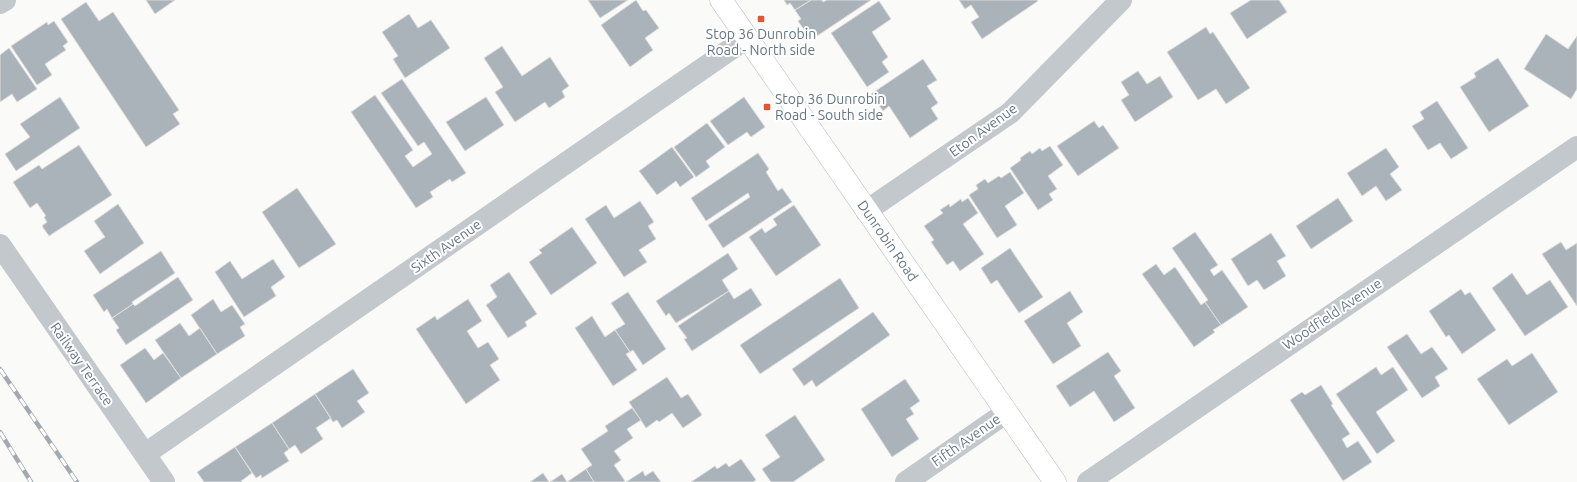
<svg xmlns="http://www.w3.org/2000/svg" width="1577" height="482" font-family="Ubuntu,sans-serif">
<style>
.building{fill:#aab3b9;stroke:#dcdcda}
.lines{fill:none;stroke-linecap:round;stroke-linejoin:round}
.secondary-casing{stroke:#b3babf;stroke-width:23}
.street{stroke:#c3c8cc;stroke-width:22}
.secondary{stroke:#fff;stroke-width:22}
.rail-casing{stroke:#a2aab0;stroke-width:4.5}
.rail{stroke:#fff;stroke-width:3;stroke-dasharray:9;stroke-linecap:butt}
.poi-dot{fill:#e4572e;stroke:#fff;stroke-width:1.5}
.labels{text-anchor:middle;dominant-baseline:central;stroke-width:4;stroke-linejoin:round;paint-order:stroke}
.poi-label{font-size:14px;fill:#657683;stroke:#fff}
.street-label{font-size:14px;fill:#657683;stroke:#fff}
</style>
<rect width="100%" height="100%" fill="#fafaf8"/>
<!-- building -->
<path class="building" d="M146,0h29l-20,14z
M588,0h40l-28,18z
M636,0l7,11 3,-1 13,18 -14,10 8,12 -23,17 -29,-42z
M784,0h27l-16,10 -5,-7 -3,2z
M811,0h11l1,2 4,-2h44l-60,40 -13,-19 3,-2 -6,-9z
M959,0h78l1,1 -56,38 -11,-17 8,-5 -8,-12 -6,4z
M1251,0h28l8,12 -40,27 -17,-26z
M879,1l12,18 -19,13 16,25 -6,5 7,10 -22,15 -36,-54z
M86,2l13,19 14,-9 66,98 -6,4 7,10 -34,23 -85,-128z
M409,14l9,14 13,-8 19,28 -45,30 -12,-19 5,-3 -16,-24z
M54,21l14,21 -5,4 3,4 -21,14 7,11 -15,10 -26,-39 36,-24 1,3z
M1206,27l4,7 3,-2 37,56 -24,16 -10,-15 -18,11 -31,-48z
M1546,34l22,15 9,-13v53l-6,10 -47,-30z
M502,46l20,30 28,-19 19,29 -7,5 3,6 -16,11 -4,-6 -30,20 -20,-30 8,-5 -19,-29z
M9,48l28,41 -20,13 -5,-8 -12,8v-47z
M1498,58l31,48 -40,26 -29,-45 16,-10 -2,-4z
M923,59l14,21 -10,6 11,17 -7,5 7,11 -28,19 -21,-32 -6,5 -12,-17z
M1138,71l9,13 13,-8 13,21 -38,25 -14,-22 8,-5 -8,-13z
M402,79l64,94 -14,9 -2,-3 -20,13 3,5 -17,11 -65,-96 24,-17 38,55 -8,6 8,11 19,-13 -8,-12 -6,4 -37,-53z
M60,97l20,31 -64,43 -11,-17 25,-17 -10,-13z
M486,97l18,28 -39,26 -19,-29z
M744,97l21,30 -14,10 -4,-5 -19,13 -18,-24z
M1437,101l31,47 -17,11 -11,-16 -12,7 -16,-24 12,-7 -4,-7z
M1094,121l5,7 4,-3 16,23 -41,28 -21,-30z
M707,123l18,24 -19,14 4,6 -14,10 -22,-30z
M79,145l33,50 -63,41 -7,-10 5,-4 -3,-5 2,-1 -9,-13 -7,5 -17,-26 26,-17 3,4z
M1050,146l13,19 -15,11 9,13 -8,5 4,6 -15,10 -28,-42 11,-8 -1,-2 10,-7 2,3 8,-6 2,3z
M672,147l22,30 -14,10 -4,-6 -19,14 -18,-24z
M1386,148l13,19 -9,7 12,16 -16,11 -10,-15 -14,10 -15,-23z
M758,153l11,16 -3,3 12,19 4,-3 10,14 -69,46 -15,-23 42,-28 -2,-4 -42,28 -15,-23z
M1010,172l14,21 -19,13 12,19 -20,13 -28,-43 9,-6 -2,-4 9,-6 3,4 11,-7 2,2z
M297,188l39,56 -37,24 -37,-56z
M968,198l10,15 -15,11 21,30 -24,17 -7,-10 -6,4 -16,-23 3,-2 -10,-14 19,-13 -3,-3 9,-6 1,3 11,-8 1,3z
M1338,198l15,23 -42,28 -15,-23z
M640,201l14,21 -6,4 8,13 -17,11 8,12 -23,15 -39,-58 21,-14 8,13z
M118,204l26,39 -44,31 -16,-23 21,-14 -11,-16z
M794,205l27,40 -45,31 -27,-39 13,-9 3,5 12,-8 -4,-6z
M572,227l25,36 -46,32 -22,-33 13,-9 -3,-3z
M1195,232l23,33 -8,5 4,6 8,-6 26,37 -27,18 -16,-23 3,-2 -36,-52z
M1271,233l15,23 -9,5 9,15 -22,14 -7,-10 -9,6 -17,-27z
M1561,242l5,8 11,-7v63l-35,-52z
M1010,248l33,49 -24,16 -22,-33 -6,4 -10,-16z
M161,251l14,22 -43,29 1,2 -21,14 -5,-9 -3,3 -11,-17z
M728,253l10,16 -16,11 7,11 -53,32 -7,-10 -3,3 -10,-15z
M273,259l12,18 -14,10 5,9 -32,21 -29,-45 15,-11 12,18z
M1156,264l8,11 11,-8 26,38 4,-3 16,23 -8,5 2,2 -21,15 -52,-73z
M509,272l28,42 -12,8 2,4 -19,12 -22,-33 11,-8 -7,-12z
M1512,273l15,22 23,-15 18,27 -43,29 -33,-48z
M178,277l15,23 -67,45 -10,-15 3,-2 -7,-10 21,-14 2,2z
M840,278l19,30 -99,66 -20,-29z
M751,288l11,17 -70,46 -8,-12 3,-1 -9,-12 51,-35 5,8z
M1461,289l4,6 5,-3 26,38 -34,24 -13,-19 -3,2 -17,-26z
M1070,291l13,21 -16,11 14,23 -28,18 -29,-43z
M628,292l38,57 -23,16 -10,-15 -3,2 -15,-22 10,-6 -14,-21z
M213,299l8,13 11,-7 13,19 -5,3 5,9 -28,18 -26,-39z
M468,299l14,22 -15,10 11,17 10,-6 11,17 -9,6 10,15 -34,24 -50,-75 19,-13 2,4z
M873,312l17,23 -74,52 -4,-7 -8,6 -12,-17z
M592,316l13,21 10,-7 15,22 -4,2 11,16 -24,16 -38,-58z
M180,323l9,13 11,-8 17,26 -36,24 -26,-38z
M1407,334l14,20 11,-7 16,22 -13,8 5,9 -18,12 -35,-51z
M145,348l9,12 9,-7 18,25 -35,25 -26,-38z
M1108,352l13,19 -7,5 21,32 -21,14 -20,-31 -24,16 -14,-21z
M1532,353l26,39 -49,33 -32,-46 30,-20 5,7z
M1376,367l5,8 12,-8 15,23 -32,22 19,29 -18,13 -41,-60z
M353,369l16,24 -12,8 8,11 -23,16 -5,-8 -4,2 -18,-28z
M667,377l14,21 7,-4 14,21 -19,13 -11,-15 -13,9 -2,-2 -11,8 -17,-26z
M905,379l15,22 -10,7 4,6 -8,5 13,20 -27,18 -31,-48z
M1321,385l12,19 -2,1 19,29 -8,5 5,9 11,-7 14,21 -29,19 -53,-81 12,-8 3,3z
M315,394l16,24 -15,10 7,11 -22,15 -6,-9 -6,4 -17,-26z
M632,408l9,12 -14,9 6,9 -19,13 7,9 -7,5 11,16 -2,1h-29l-8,-13 6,-4 -11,-16 27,-18 -3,-5z
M795,415l30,45 -32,22h-22l-9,-13 18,-12 -15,-22z
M272,423l17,26 -5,4 5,8 -27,17 -1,-3 -5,3 -21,-31z
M235,447l17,26 -11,8 1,1h-38l-7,-10z
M741,459l15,21 -3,2h-62l24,-16 2,3 9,-6 3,4z
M586,469l8,13h-44l12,-8 5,8z
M643,471l2,5 8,-5 8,11h-35z
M543,473l6,9h-19z"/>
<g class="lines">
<defs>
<g id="secondary">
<path id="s1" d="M721,0l334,482"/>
</g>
</defs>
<!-- secondary casing -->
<use href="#secondary" class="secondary-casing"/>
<!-- street -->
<path class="street" d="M0,3l5,-3
M866,211l144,-98 111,-113
M0,245l164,237
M145,454l602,-416
M906,482l101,-70
M1088,482l489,-335"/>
<!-- secondary -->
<use href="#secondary" class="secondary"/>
<defs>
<path id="rail" d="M0,369l77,113
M0,432l31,50"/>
</defs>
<!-- rail casing -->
<use href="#rail" class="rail-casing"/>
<!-- rail -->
<use href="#rail" class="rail"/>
</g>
<!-- markers -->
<g class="poi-dot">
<rect x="757" y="15" width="8" height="8" rx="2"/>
<rect x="763" y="103" width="8" height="8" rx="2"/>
</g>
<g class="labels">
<!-- poi labels -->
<g class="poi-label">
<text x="761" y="34">Stop 36 Dunrobin<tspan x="761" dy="16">Road - North side</tspan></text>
<text x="775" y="99" text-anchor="start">Stop 36 Dunrobin<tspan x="775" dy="16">Road - South side</tspan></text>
</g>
<!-- street labels -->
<g class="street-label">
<text transform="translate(983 130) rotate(-36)">Eton Avenue</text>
<text stroke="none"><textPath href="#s1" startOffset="293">Dunrobin Road</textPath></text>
<text transform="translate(446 246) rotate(-35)">Sixth Avenue</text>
<text transform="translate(1332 314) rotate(-34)">Woodfield Avenue</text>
<text transform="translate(82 364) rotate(55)">Railway Terrace</text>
<text transform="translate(966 440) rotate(-35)">Fifth Avenue</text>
</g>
</g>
</svg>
